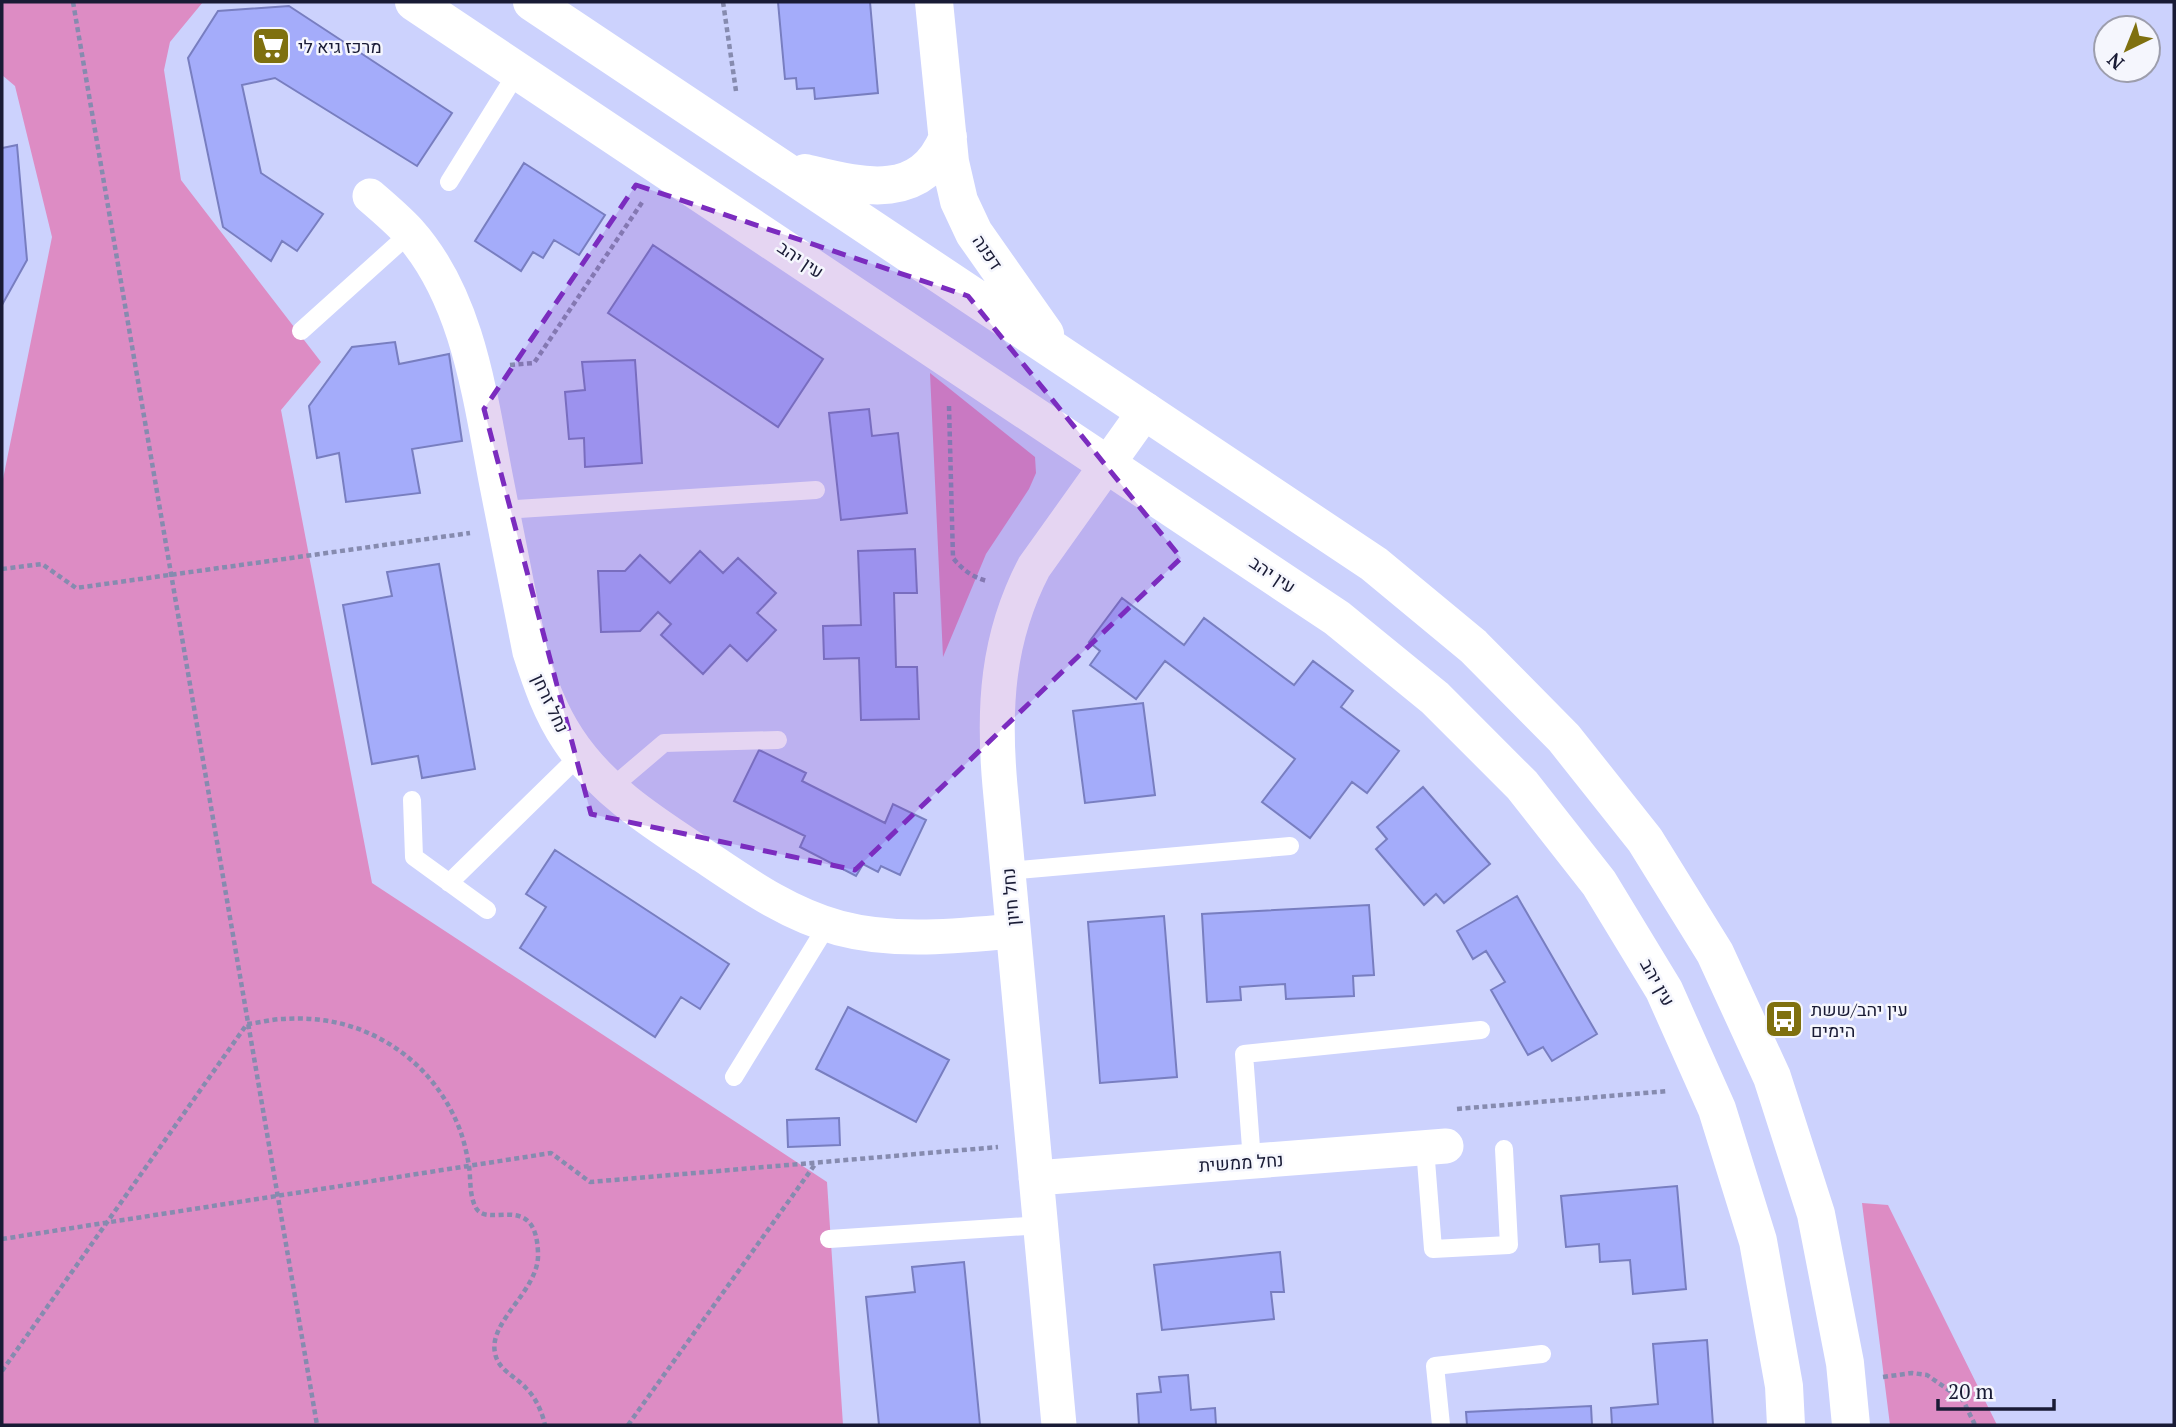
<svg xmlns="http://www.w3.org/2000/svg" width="2176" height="1427" font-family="'PT Serif',Heebo,serif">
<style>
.green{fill:#dd8cc4}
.building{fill:#a4acfa;stroke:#787ec0;stroke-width:2}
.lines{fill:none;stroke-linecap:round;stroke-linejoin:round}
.path{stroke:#868baf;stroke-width:4.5;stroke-dasharray:5 3.5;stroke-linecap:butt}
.service{stroke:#fff;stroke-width:18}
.minor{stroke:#fff;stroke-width:35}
.tertiary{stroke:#fff;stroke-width:38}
.marked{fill:#7b2cbf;fill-opacity:0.2;stroke:#7b2cbf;stroke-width:5;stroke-dasharray:14 9;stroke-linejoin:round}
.labels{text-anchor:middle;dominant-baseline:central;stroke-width:5;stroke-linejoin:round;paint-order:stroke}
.poi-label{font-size:18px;fill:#191b35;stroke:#f5f6fd;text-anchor:start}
.street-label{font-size:18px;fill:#191b35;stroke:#f5f6fd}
</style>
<rect width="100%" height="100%" fill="#ccd2fd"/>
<!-- green -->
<path class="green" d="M2,2h201l-33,40 -6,28 17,110 140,182 -40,48 91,473 455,299 16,243h-841v-941l50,-247 -37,-151 -13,-11z
M930,373l105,84 1,16 -7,16 -43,65 -43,103z
M1862,1203l26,2 109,220h-107z"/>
<!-- building -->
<path class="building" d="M778,2h92l8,91 -63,6 -1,-11 -17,1 -1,-11 -11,1z
M289,6l163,107 -35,53 -142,-88 -33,7 19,88 62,41 -26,37 -15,-10 -11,20 -48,-34 -35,-169 30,-47z
M17,145l10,115 -25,45v-157z
M524,163l81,52 -26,40 -25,-15 -11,18 -10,-6 -12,19 -46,-30z
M653,245l170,114 -45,68 -170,-114z
M395,342l4,22 50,-10 13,87 -50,8 8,44 -74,9 -7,-49 -22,5 -8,-52 43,-59z
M635,360l7,103 -57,4 -1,-29 -15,1 -4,-47 20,-2 -3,-28z
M869,409l3,27 26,-3 9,80 -66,7 -12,-107z
M915,549l2,44h-23l2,74h21l2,52 -58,1 -2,-62 -35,1 -1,-33 38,-1 -3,-74z
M700,551l23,22 15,-15 38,35 -19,20 19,17 -29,31 -17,-16 -27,29 -42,-39 10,-11 -13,-12 -18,19 -39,1 -3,-61h27l15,-16 30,28z
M439,564l36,205 -53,9 -4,-22 -46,8 -29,-159 49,-9 -5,-24z
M1122,598l62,47 20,-27 90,67 19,-24 40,30 -12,16 58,44 -32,42 -15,-11 -42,56 -48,-36 33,-43 -130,-98 -29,38 -46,-34 10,-14 -11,-9z
M1143,703l12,92 -70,8 -12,-92z
M759,750l47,23 -4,8 83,42 8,-19 33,16 -26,55 -19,-9 -3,6 -15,-8 -7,12 -56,-29 5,-11 -71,-35z
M1423,787l67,77 -46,39 -8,-9 -12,11 -48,-56 11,-10 -10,-12z
M555,850l174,114 -29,45 -19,-12 -26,40 -135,-89 26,-41 -20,-13z
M1517,896l80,138 -45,27 -9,-14 -15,8 -37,-65 14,-8 -19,-31 -13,8 -16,-28z
M1369,905l5,70 -21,1 1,20 -68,3 -1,-15 -45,3 1,13 -34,2 -5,-88z
M1164,916l13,161 -77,6 -12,-161z
M848,1007l101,53 -33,62 -100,-53z
M839,1118l1,27 -52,2 -1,-27z
M1677,1186l9,103 -53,5 -3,-34 -30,2 -1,-18 -33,3 -5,-51z
M1280,1252l4,40h-13l3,27 -112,11 -8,-65z
M964,1262l16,163h-101l-13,-128 49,-5 -3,-25z
M1707,1340l6,85h-101l-1,-17 47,-4 -5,-60z
M1188,1375l3,35 24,-2 1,17h-77l-2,-31 24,-2 -2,-15z
M1591,1406l1,19h-125l-1,-13z"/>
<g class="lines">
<!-- path -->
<path class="path" d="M73,2l244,1423
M723,2l13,89
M510,365l24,-2 109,-162
M949,406l4,152c10,12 19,19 34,23
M2,569l40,-5 34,24 394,-55
M1457,1109l211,-18
M2,1239l549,-86 39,29 408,-35
M2,1371l245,-347c12,-1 25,-5 37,-5 78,-6 148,38 176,111 4,11 7,24 9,36 2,14 0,29 7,42 12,21 60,-18 62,45 2,37 -50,68 -43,100 3,17 20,23 31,35 10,10 16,24 19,37
M1883,1377l29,-4 15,2 36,25 12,25
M628,1425l188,-262"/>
<!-- service -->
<path class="service" d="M449,182l69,-111
M301,331l109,-98
M502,510l314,-20
M610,789l54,-46 114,-3
M412,800l2,57 73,53
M1008,871l282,-25
M449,883l131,-128
M734,1077l94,-153
M1425,1148l8,101 76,-4 -5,-96
M1252,1161l-8,-107 237,-24
M829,1239l212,-14
M1441,1425l-6,-59 107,-12"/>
<!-- minor -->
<path class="minor" d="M370,196c14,12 27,23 39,36 59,66 71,165 87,248 11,57 23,115 34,172 10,31 20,60 38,87 34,52 86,84 136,117 43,29 84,58 135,72 56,15 117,8 174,3
M1036,1178l410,-32
M1059,1425l-59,-639c-7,-78 -3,-148 34,-219l112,-157"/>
<!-- tertiary -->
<path class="tertiary" d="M414,2l923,616 98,80 87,87 77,98 65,107 53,119 41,132 26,145 2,39
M532,2l842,562 99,82 91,92 81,102 70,113 57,124 44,137 29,149 6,62
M934,2l16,160 9,39 15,32 71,101
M805,173c54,13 116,31 143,-36"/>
</g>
<!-- marked area -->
<path class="marked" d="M636,185l332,111 213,262 -326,312 -264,-56 -107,-405z"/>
<!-- icons -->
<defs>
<symbol id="supermarket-square" viewBox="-11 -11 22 22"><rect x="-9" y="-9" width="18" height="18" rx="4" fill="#7f700f" stroke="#f5f6fd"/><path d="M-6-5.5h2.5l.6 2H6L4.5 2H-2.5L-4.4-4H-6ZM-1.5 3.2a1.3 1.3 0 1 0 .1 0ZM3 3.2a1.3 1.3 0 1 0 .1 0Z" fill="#fff"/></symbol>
<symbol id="bus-square" viewBox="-11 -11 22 22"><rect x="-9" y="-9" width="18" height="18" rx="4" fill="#7f700f" stroke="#f5f6fd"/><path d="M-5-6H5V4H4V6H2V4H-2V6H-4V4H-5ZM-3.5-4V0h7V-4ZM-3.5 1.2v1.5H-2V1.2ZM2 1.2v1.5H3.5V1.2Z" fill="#fff"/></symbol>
</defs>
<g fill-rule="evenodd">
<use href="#supermarket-square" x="249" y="24" width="44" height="44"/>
<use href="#bus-square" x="1762" y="997" width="44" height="44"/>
</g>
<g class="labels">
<!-- poi labels -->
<g class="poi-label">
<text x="298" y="46">מרכז גיא לי</text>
<text x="1811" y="1009">עין יהב/ששת<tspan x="1811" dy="21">הימים</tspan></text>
</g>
<!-- street labels -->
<g class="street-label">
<text transform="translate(988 252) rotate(56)">דפנה</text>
<text transform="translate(801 259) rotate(34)">עין יהב</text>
<text transform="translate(1273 574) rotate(34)">עין יהב</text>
<text transform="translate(551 703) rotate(65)">נחל זרחן</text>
<text transform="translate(1010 897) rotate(-95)">נחל חיון</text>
<text transform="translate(1658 982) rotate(61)">עין יהב</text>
<text transform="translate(1241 1162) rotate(-4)">נחל ממשית</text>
</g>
</g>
<!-- border -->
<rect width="2176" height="1427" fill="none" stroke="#191b35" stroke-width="7"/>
<!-- north arrow -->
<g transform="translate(2127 49) rotate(223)"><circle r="33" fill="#f5f6fd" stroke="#9d9ead" stroke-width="2"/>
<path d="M0-5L12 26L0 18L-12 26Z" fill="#7f700f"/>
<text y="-10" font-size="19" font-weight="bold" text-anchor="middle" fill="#191b35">N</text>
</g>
<!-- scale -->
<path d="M1938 1399v10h116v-10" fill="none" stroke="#191b35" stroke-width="3.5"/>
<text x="1948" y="1399" font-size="21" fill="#191b35" stroke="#f5f6fd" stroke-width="5" paint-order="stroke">20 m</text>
</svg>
